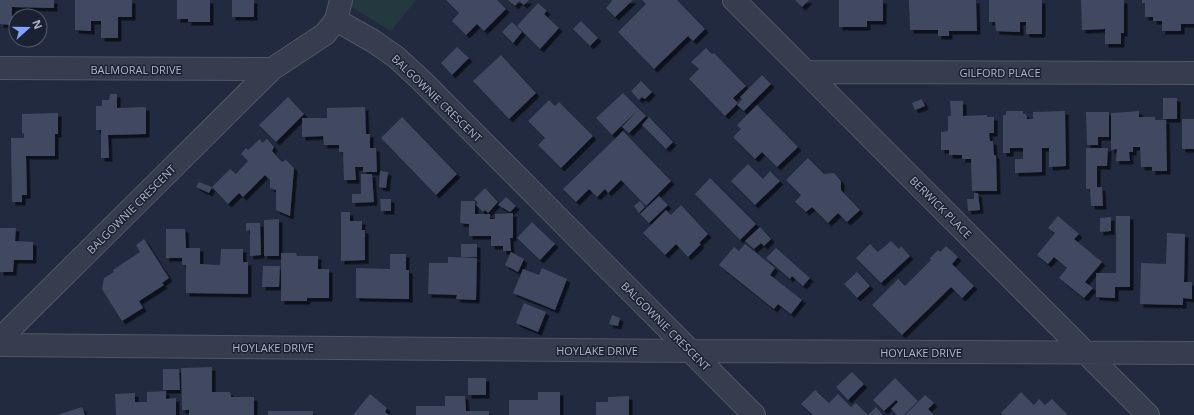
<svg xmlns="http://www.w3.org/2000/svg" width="1194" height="415" font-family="'Open Sans',sans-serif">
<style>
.green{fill:#23383f}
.building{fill:#3f4960;filter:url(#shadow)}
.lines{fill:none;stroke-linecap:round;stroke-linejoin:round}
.minor-casing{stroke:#505768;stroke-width:24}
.minor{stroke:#353d4e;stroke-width:22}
.labels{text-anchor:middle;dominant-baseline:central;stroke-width:3;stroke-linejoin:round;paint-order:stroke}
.street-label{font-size:11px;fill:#b0b7c9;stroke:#1a2232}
</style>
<defs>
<filter id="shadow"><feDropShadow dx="3.5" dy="3.5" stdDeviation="0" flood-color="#0009"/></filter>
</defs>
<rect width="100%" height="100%" fill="#212a3e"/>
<!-- green -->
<path class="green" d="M348,0h68l-25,31 -43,-26z"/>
<!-- building -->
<path class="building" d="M0,0h54v8l-42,-1v18l-12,-1z
M75,0h57v17h-14v21h-17v-17h-10v10l-16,-1z
M177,0h33v22h-22v-3h-11z
M232,0h22v17h-22z
M446,0h51l9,9 -22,22 -7,-7 -11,11 -14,-14 7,-8z
M508,0h21l-5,5 -5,-4 -4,5z
M611,0h22l-18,17 -9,-9 6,-7z
M642,0h35l28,29 -12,12 -5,-5 -34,33 -36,-37 28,-28z
M795,0h14l-7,7z
M839,0h44v21h-16v6h-28z
M909,0h67l1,31h-28v5h-11v-6h-28z
M989,0h53v34h-16v-12h-6v10l-24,-1 -1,-9h-6z
M1081,0h43v33h-3v11h-16v-15l-23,1z
M1142,0h52v24h-13v7h-19v-10h-9v-4h-8v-14h-3z
M538,3l9,8 -3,3 15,14 -19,21 -23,-23z
M581,21l17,17 -8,8 -17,-17z
M512,22l10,10 -9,11 -11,-11z
M457,47l12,11 -17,17 -11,-12z
M706,48l6,6 2,-1 32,33 -13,12 5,5 -13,13 -36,-37 10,-10 -8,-7z
M501,55l35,38 -27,26 -36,-38z
M762,75l9,9 -27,27 -7,-6 5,-6 -2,-2z
M641,81l11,11 -7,7 -3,-2 -3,3 -8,-9z
M623,93l16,16 -27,26 -16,-17z
M110,94h7v14l29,-1v27l-38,1 1,23h-8v-28h-5v-24h6v-6h7z
M288,97l16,17 -28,28 -17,-17z
M1163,98h14v21h-14z
M922,99l3,7 -10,4 -3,-7z
M549,100l6,6 4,-4 34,34 -32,32 -23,-23 7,-7 -17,-17z
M950,101h13v15l24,-1v2h7v16h-5l1,8h3l1,14h2l1,36h-25l-1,-32h-9v-4h-13v-5h-8v-18l7,-1v-15h3z
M757,105l41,42 -21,20 -15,-15 -7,7 -22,-22 8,-8 -4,-4z
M365,107l1,27h4v14h6l1,24h-14v-5h-8l1,13h-12l-1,-28h-4v-7h-15l-1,-9 -21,1v-19h25v-10z
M639,109l7,7 -17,17 -7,-6z
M1006,111h17v3h3l1,5h6v-7l32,-1 1,55 -17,1v-19h-7v24l-27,1v-14h8v-11h-13v5h-7v-38h3z
M1139,111v6h16v3h11l1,51h-15v-4h-11l-1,-20h-7v5h-4l1,9h-14l1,-12 -6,1v-37z
M1086,112h23v25h-11v8h-11z
M58,113v21h-3v22h-29l1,39h-5v7h-10l-1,-64h13v-5l-2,1v-20z
M402,117l55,57 -21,21 -55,-57z
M649,117l24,25 -7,7 -24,-24z
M1182,119h12v30h-12z
M623,131l48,50 -25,25 -25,-26 -13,13 -3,-4 -8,8 -8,-8 -13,13 -13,-13z
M260,139l2,4 5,-4 7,8 -2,4 10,11 4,-2 8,8 -4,48 -14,-6v-20l-6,-2v-8l-5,-5 -22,22 -4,-4 -11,11 -16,-17 18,-18 6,5 12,-13 -7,-7 5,-6 2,2z
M1086,148h22l-1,18h-10v21h5l1,19h-12l-1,-17h-4z
M808,158l16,16 10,-1 7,8v9l19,20 -13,12 -9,-9 -10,10 -16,-16 -6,5 -11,-10 6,-7 -15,-15z
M748,164l15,15 7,-8 10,10 -25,24 -24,-24z
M380,171l8,1 -2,16 -7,-1z
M361,174h11l2,28 -22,1v-9h9z
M710,178l46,46 -16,16 -45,-46z
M199,182l13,5 -3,6 -13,-6z
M485,188l13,14 -10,11 -3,-3 -2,2 -7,-7 2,-2 -4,-4z
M974,193h4l2,17 -12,1 -1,-12h7z
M659,196l9,9 -19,18 -9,-9z
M506,197l10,9 -6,6 -12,-7z
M380,199h11v12h-10z
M461,201h14v13h15v5h5v-5l18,-1v25h-3l1,13h-8v-5h-12v-10h-22v-12l-9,-1z
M640,201l5,6 -6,6 -5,-7z
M681,205l27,29 -9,9 2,1 -13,13 -12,-13 -11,11 -22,-22 23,-23 5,5z
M341,212h9v9h12v9h3v30l-24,1z
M1058,216l21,18 -5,5 28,23 -17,20 8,6 -9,10 -25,-20 8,-10 -13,-11 -6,7 -11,-9 18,-22 -7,-5z
M1116,216h14v71h-15v11l-19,-1v-24h20z
M1111,217v14l-11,1v-14z
M279,219v37h-15v-36z
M532,222l23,22 -15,16 -23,-22z
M246,223h14l1,32 -11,1v-26l-4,1z
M760,227l11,12 -7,7 -3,-3 -7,6 -9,-8z
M0,228h16l-1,13 18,1v18h-19l-1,12h-13z
M166,229h19l1,19h14v16l20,1 1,-16h22v13h5v32l-62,-1v-28h-4v-7h-16z
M1167,233l18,1 -1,48h8v17l-9,-1v7l-43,-1 1,-41 25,1z
M144,239l25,39 -7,5 2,2 -25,16 4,7 -21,13 -20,-32 2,-11 10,-6 -1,-2 27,-18 -4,-7z
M891,241l8,8 2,-3 9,10 -29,27 -25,-25 14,-14 8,8z
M461,244h16v13h-16z
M745,244l30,24 -5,7 32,25 -11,14 -13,-10 -4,5 -55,-44 15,-18 5,4z
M946,246l12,11 -6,7 22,22 -12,12 -11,-11 -49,48 -30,-30 26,-26 7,7 26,-26 -1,-2 8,-8 2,2z
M776,248l34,30 -7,8 -11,-10 -2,3 -24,-21z
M511,252l13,7 -6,13 -13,-7z
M281,253h15l1,3h21v13h11v29h-22v3h-26z
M390,254h16v16h3v29l-53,-1v-30l34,1z
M448,257l29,1 -1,42 -20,-1 1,-4 -29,-1 1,-31h19z
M263,266h17l-1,21h-17z
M542,268l25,11 -12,31 -42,-17 10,-24 16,6z
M857,272l13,14 -13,12 -13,-14z
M524,303l22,9 -8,20 -22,-9z
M612,315l8,3 -2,8 -9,-2z
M212,367v25h18l1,5h23v18h-65v-5h-7l-1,-42z
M163,369h16l1,21h-17z
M852,372l12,12 -16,16 -12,-13z
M468,378h18v17h-18z
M895,378l23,23 -14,14h-7l-6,-6 7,-7 -2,-2 -12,11 -11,-11z
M815,390l14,13 9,-9 13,13 5,-4 12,12 8,-8 7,8h-70l-12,-11z
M166,391v8l10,-1v17h-60l-1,-21 20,-1v9h12v-10z
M538,392h22v23h-51v-15h29z
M1021,392l13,13 5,-6 6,6 7,-6 16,16h-65l-2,-2z
M370,394l17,14 -2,4 4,3h-36z
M925,395l9,8 -6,6 6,6h-29z
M445,396h20l1,15h23v4h-73v-9h29z
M629,396v19h-33v-13h12v-5z
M82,407l3,8h-28z
M268,411h45v4h-45z"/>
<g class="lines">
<defs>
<path id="minor" d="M734,0l414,415
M336,20l37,21 23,16 26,24 332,334
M0,68l272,1
M806,72l388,1
M0,339l272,-270 53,-35 11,-14 5,-20
M0,345l691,6 503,2"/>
</defs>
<!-- minor casing -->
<use href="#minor" class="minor-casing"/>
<!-- minor -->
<use href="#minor" class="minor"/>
</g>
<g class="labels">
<!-- street labels -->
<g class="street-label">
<text x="136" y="69">BALMORAL DRIVE</text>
<text x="1000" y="72">GILFORD PLACE</text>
<text transform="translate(437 98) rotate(44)">BALGOWNIE CRESCENT</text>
<text transform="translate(941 207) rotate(45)">BERWICK PLACE</text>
<text transform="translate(131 209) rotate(-45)">BALGOWNIE CRESCENT</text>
<text transform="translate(666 326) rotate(45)">BALGOWNIE CRESCENT</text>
<text x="273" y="347">HOYLAKE DRIVE</text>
<text x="597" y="350">HOYLAKE DRIVE</text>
<text x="921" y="352">HOYLAKE DRIVE</text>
</g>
</g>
<!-- north arrow -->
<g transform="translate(28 28) rotate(69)"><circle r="19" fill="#1a2232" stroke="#565e6e"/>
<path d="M0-3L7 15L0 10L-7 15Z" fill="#80a3ff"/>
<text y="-6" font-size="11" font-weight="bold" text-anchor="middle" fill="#b0b7c9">N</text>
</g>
</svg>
